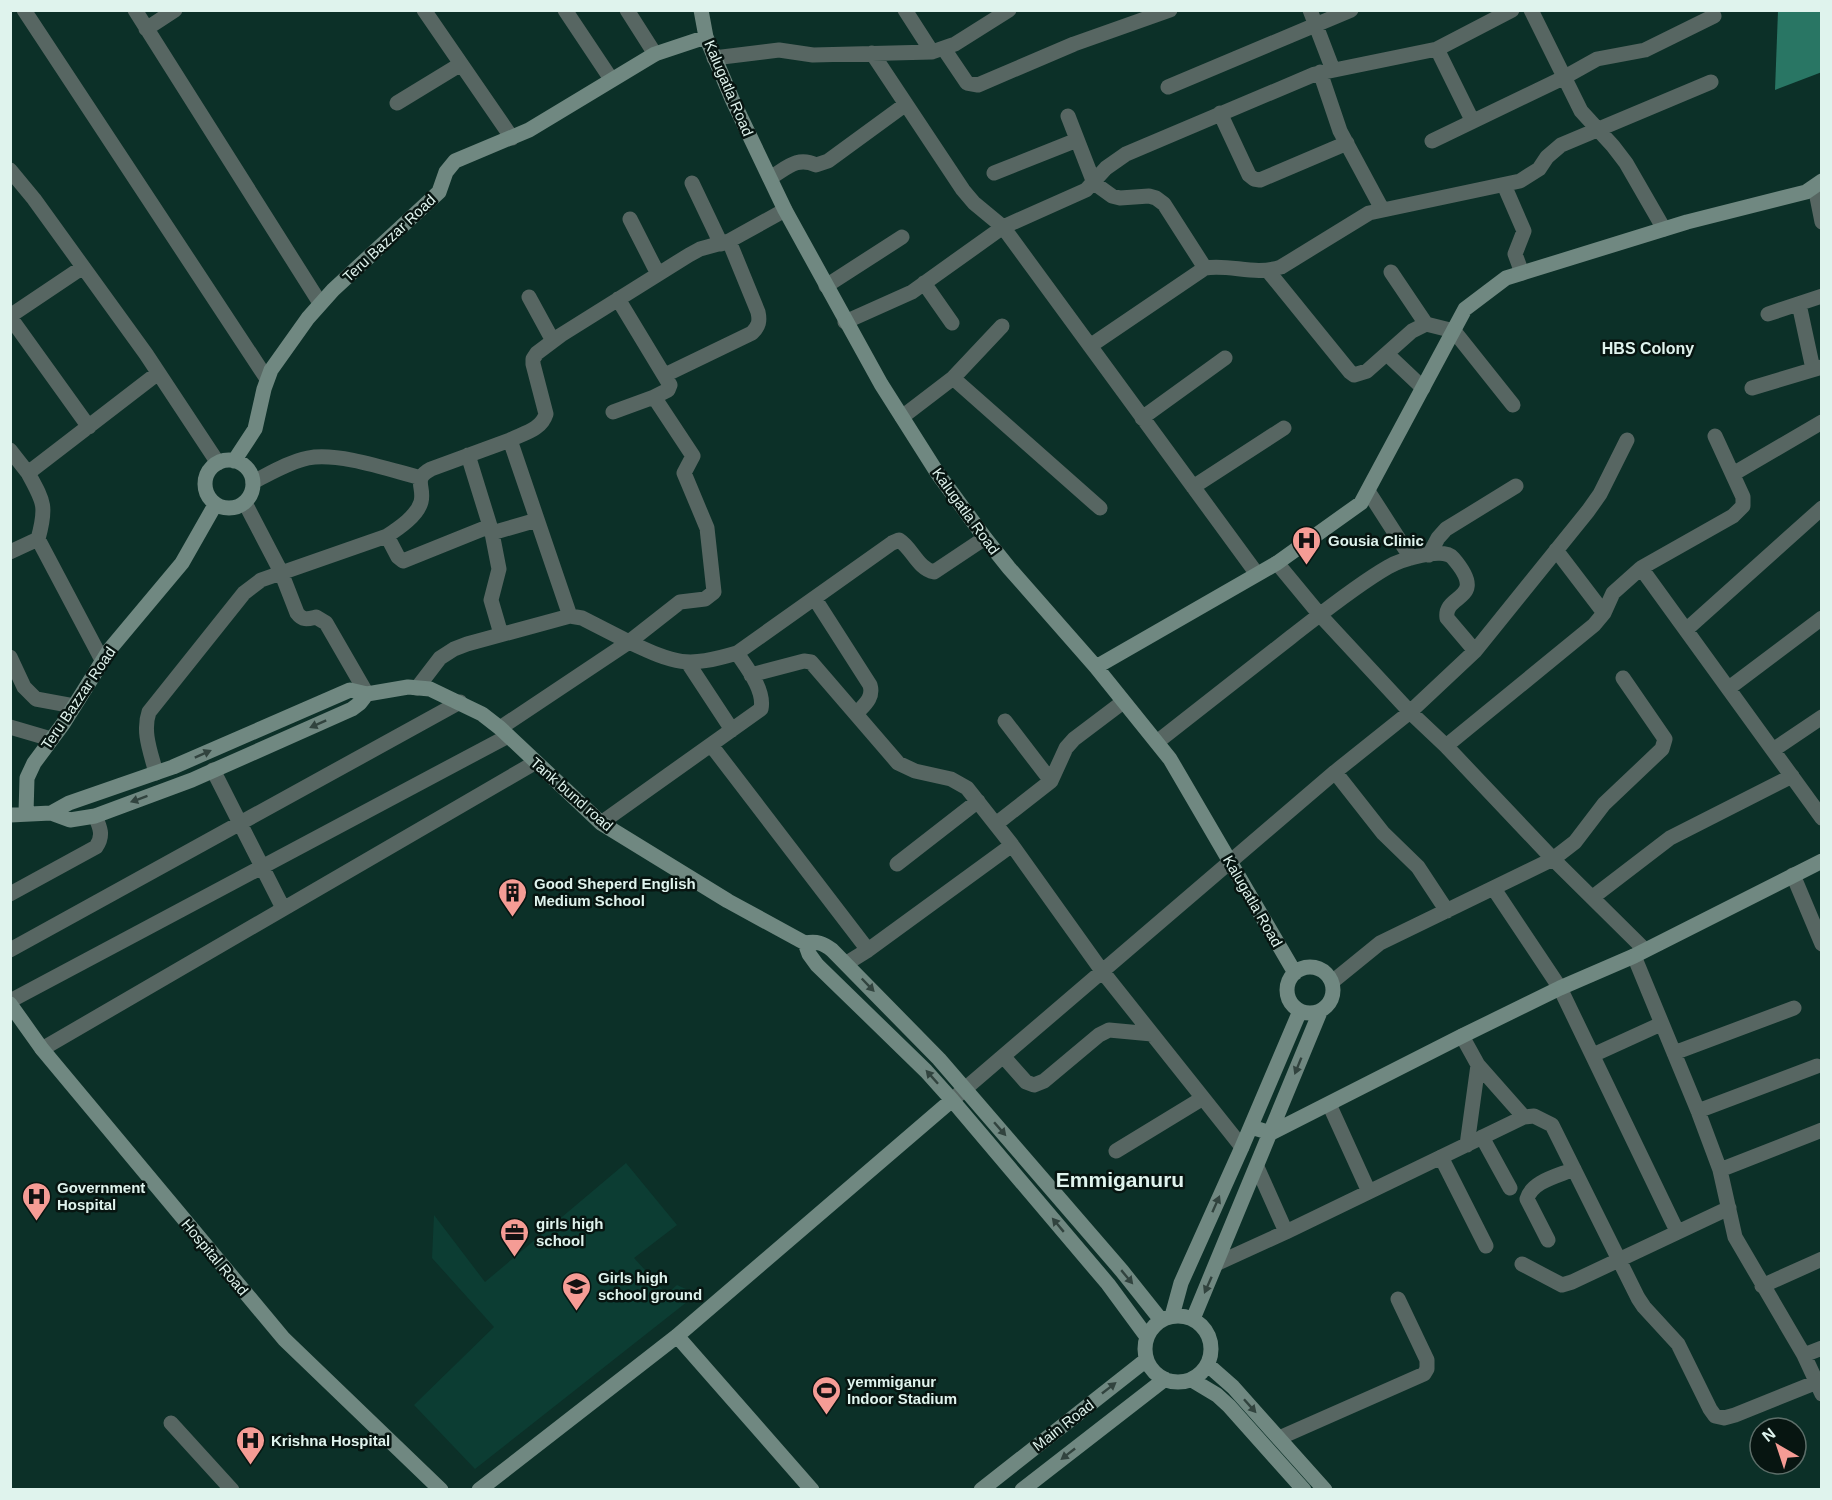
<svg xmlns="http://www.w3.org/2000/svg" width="1832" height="1500" font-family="Arial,sans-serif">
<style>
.built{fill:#0c3d33}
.water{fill:#297664}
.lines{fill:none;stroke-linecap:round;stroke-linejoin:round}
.street{stroke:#576662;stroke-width:15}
.secondary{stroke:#708881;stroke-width:15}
.oneway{fill:#31433e}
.labels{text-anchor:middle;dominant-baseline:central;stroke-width:5;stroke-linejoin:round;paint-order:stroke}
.street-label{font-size:15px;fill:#dff3ed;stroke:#071511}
.poi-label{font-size:15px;font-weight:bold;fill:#dff3ed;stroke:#071511;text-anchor:start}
.neighbourhood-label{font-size:16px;font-weight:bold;fill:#dff3ed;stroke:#071511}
.district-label{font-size:21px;font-weight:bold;fill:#dff3ed;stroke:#071511}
</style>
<rect width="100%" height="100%" fill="#0c3028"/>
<!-- built -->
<path class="built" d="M626,1163l51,62 -43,33 33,36 10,-9 20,9 -222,175 -61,-64 80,-78 -62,-69 2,-43 51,67z"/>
<!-- water -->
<path class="water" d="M1778,11h43l1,61 -47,18z"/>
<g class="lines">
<!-- street -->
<path class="street" d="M24,10l243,369
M135,10l185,293
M424,10l88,128
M565,10l46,69
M627,10l28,44
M905,10l27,42
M1310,10l23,60
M1531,10l50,101 32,35 13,17 38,66
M146,29l29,-19
M944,49l23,34 11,2 96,-41 96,-34
M1437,49l35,71
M872,53l91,137 11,13 29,24 254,347
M714,58l65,-8 34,5 119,-3 23,-8 54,-34
M1320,72l20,59 42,78
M1168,87l183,-77
M397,103l64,-39
M1220,113l29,62 5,4 6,1 87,-37
M1068,116l26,67 18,13 8,2 29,-2 7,2 8,6 41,64
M1432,141l131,-63 34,-19 48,-9 69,-34
M10,170l24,29 112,155 72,109
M994,173l83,-33
M770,178c17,-10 27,-22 46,-13l12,-4 78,-57
M692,183l29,61
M1504,185l20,46 -9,23 7,19
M1815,187l7,35
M630,219l28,55
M1268,271l82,101 4,3 13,-4 45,-40 14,-7 28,7 59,74
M1391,272l35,52
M924,283l28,40
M826,286l76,-49
M529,297l24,44
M1799,304l14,65
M1768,314l54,-18
M10,316l73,-49
M10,317l79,110
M845,322l67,-30 91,-65 83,-37 20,-22 20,-14 189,-80 122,-25 75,-39
M1090,346l115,-78c27,-4 49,8 76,-1l88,-54 151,-32 19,-12 8,-12 14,-12 150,-63
M1387,354l36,34
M665,375l87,-42c7,-7 8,-12 6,-21l-29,-71
M953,378l147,130
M1752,388l70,-21
M613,412l41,-15
M902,417l51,-39 49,-52
M1142,418l83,-60
M510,440c14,-7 31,-10 36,-26l-13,-50v-5l4,-6 24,-18 128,-80 11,-6 29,-8 56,-31
M10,450l18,23 130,-100
M28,473c16,29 19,33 10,66
M1733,474l89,-52
M253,482c18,-9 36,-20 55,-24 31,-6 82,12 113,20
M1193,487l91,-59
M1368,491l43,67
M245,503l36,69 16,41c6,8 11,6 19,4l10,6 41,71
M490,526l2,7 45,-13
M492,533l7,36 -8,31 10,34
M387,536l11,21 5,4 87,-35 -22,-71
M1556,550l48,63
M10,552l28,-13 64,121
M1429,555l9,-17 8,-9 70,-43
M1277,563l43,52 90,97 36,34 107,113 92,91
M1641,568l92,-52 10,-10v-9l-28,-61
M815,599l55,86c4,13 -6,20 -14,29
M1687,629l135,-121
M10,657l14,30 12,12 38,7
M688,663l44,67
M751,675l53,-14 7,1 87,101 17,8 36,8 16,9 45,57 90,126 140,176
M417,688l23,-30 14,-9 13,-5 103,-28 12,2 47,24 51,-40 25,-3 9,-7 -7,-64 -23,-55 9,-17 -39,-59 14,-7 2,-5 -52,-86
M1729,688l93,-70
M1005,721l46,60
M10,727l41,12
M500,728l129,-86c47,22 57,26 108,11l155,-110 7,-3c13,8 19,29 35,32l51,-34
M1157,742c45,-35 90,-70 134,-105 30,-23 64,-51 97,-70 12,-7 55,-21 65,-9 37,43 -10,35 -6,60l28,33
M711,745l157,205
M1446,746l148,-121 10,-12 9,-20 28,-25 181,250
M1773,750l49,-33
M213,770l70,138
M1335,772l48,61 35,34 29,44
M156,773c-5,-20 -14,-41 -7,-61l95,-119 17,-13 126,-44c12,-8 30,-20 34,-34 4,-15 -9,-23 10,-33l79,-29 60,176
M601,823l160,-114c4,-19 -14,-41 -24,-56
M996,824l55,-43 15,-33 8,-9 49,-37
M897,864l81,-63
M1793,875l29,69
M1494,889l66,99 117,243
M10,894l86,-47c8,-11 4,-20 -1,-31
M1593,897l77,-59 122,-62
M10,950l450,-248
M1634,956l64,155 22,59 15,67 69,118 18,39
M847,963l21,-13 144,-105
M1332,982l48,-39 173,-84 22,-17 29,-38 58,-55 3,-10 -42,-61
M10,1001l498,-265
M1462,1036l16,29 46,52
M42,1049l494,-287
M1674,1053l120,-45
M1593,1055l68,-31
M1003,1056l23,26 8,3 10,-4 55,-46 10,-5 43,4
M952,1100l383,-328 75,-60 65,-61 113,-140 12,-17 27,-54
M1329,1104l40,88
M1698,1111l119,-45
M1482,1137l28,51
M1467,1145l11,-80
M1116,1151l87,-53
M1441,1157l45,89
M1257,1167l29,65
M1720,1170l102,-40
M1548,1240l-21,-41c5,-18 31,-23 47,-30
M1218,1263l68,-31 238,-115 10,-1 18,9 86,173 6,9 34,37 32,65 5,7 9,2 11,-3 82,-33
M1522,1264l40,21 10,-3 157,-74
M1762,1286l60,-27
M1804,1355l18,-7
M171,1423l61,67
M1279,1438l145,-64 3,-5v-9l-29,-61"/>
<!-- secondary -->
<path class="secondary" d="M701,10l5,27 26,62 53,111 96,174 57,90 47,64 24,30 87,99 74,92 125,214
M205 484a24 24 0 1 1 48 0a24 24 0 1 1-48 0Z
M234,461l21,-32 9,-40 7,-19 37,-52 25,-28 106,-98 7,-20 9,-11 74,-31 126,-76 51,-17
M1096,667l181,-104 84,-60 104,-194 41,-31 181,-56 119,-30 16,-11
M26,813l1,-35 7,-15 29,-39 47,-75 72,-86 33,-58
M51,813l18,-10 104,-36 177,-77 17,4 41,-7 22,2 52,25 18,14 101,95 127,78 77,42
M10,815l41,-2 19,7 25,-4 97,-36 160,-71 8,-6 7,-9
M805,943c12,-2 18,0 27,7l107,109 183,212 39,49
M805,943l4,11 8,11 109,106 26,29 156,184 39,53
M1287 990a23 23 0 1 1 46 0a23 23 0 1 1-46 0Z
M10,1004l32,45 242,290 157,151
M1251,1127l20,6 191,-97 98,-48 74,-32 188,-95
M1145 1349a33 33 0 1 1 66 0a33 33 0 1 1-66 0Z
M1172,1316l9,-33 61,-136 58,-136
M1193,1319l127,-307
M677,1336l135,154
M1208,1365l25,22 92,103
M1192,1380l25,15 12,11 75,84
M479,1490l198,-154 275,-236
M981,1490l165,-130
M1022,1490l143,-111"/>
</g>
<!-- one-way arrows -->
<defs><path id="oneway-solid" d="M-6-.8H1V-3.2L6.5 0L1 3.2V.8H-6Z" transform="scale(1.5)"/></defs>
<g class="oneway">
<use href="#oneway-solid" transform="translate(318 724) rotate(156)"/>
<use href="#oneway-solid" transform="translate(203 754) rotate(-24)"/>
<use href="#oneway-solid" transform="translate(139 799) rotate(160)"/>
<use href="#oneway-solid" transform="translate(868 985) rotate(46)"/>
<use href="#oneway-solid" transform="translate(1298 1066) rotate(112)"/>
<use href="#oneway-solid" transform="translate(932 1077) rotate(-132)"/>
<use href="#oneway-solid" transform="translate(1000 1129) rotate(49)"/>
<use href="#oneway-solid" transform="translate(1216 1204) rotate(-66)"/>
<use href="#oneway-solid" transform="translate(1058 1225) rotate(-130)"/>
<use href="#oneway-solid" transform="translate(1127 1277) rotate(50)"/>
<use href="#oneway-solid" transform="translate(1208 1285) rotate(114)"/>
<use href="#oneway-solid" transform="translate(1109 1388) rotate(-38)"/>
<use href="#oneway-solid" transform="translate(1250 1406) rotate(48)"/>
<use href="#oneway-solid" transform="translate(1068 1454) rotate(142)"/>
</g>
<!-- icons -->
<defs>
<symbol id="hospital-pin" viewBox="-11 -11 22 30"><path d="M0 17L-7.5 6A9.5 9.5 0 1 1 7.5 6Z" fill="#f59c95" stroke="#071511"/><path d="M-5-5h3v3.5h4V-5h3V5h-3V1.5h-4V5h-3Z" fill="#111"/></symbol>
<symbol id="building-pin" viewBox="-11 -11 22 30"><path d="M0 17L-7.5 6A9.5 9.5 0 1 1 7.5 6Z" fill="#f59c95" stroke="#071511"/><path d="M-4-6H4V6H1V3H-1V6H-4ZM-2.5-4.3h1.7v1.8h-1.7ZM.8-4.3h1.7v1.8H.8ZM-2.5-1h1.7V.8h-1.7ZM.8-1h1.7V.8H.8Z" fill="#111"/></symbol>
<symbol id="office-pin" viewBox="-11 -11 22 30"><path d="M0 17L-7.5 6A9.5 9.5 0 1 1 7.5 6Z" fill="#f59c95" stroke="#071511"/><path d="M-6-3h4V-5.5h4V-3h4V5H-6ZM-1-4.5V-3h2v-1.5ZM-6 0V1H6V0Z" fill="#111"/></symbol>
<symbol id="school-pin" viewBox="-11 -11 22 30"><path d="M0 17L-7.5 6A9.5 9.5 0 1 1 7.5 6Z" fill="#f59c95" stroke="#071511"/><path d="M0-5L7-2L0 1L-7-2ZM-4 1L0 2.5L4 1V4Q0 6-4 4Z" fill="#111"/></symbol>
<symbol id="stadium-pin" viewBox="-11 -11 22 30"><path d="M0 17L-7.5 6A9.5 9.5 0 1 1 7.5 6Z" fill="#f59c95" stroke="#071511"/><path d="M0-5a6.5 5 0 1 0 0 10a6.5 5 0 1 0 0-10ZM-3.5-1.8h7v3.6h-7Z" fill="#111"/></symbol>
</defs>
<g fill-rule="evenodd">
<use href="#hospital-pin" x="1290" y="524" width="33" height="45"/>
<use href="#building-pin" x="496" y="876" width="33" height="45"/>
<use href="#hospital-pin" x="20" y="1180" width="33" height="45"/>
<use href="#office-pin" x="498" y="1216" width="33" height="45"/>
<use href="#school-pin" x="560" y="1270" width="33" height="45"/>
<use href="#stadium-pin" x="810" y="1374" width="33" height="45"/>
<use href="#hospital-pin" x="234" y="1424" width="33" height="45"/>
</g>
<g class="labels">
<!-- street labels -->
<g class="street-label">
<text transform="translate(729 88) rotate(67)">Kalugatla Road</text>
<text transform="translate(389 238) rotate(-43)">Teru Bazzar Road</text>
<text transform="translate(966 511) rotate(54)">Kalugatla Road</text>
<text transform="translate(78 698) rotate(-56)">Teru Bazzar Road</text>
<text transform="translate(572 794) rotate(41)">Tank bund road</text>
<text transform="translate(1253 901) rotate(60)">Kalugatla Road</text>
<text transform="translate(215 1257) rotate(50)">Hospital Road</text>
<text transform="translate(1063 1425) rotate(-38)">Main Road</text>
</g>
<!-- poi labels -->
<g class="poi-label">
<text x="1328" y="540">Gousia Clinic</text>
<text x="534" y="883">Good Sheperd English<tspan x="534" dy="17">Medium School</tspan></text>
<text x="57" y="1187">Government<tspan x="57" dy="17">Hospital</tspan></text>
<text x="536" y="1223">girls high<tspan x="536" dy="17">school</tspan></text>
<text x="598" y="1277">Girls high<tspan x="598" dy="17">school ground</tspan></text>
<text x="847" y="1381">yemmiganur<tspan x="847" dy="17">Indoor Stadium</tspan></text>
<text x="271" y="1440">Krishna Hospital</text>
</g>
<!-- neighbourhood labels -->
<g class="neighbourhood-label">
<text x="1648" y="348">HBS Colony</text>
</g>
<!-- district labels -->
<g class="district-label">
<text x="1120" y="1179">Emmiganuru</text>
</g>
</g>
<!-- border -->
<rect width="1832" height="1500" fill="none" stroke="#dff3ed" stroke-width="24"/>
<!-- north arrow -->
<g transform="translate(1778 1446) rotate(321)"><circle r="28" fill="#071511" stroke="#5d6e69" stroke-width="1.5"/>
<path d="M0-4.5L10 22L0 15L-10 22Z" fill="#f59c95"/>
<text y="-9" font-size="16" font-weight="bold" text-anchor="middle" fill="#dff3ed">N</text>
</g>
</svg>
